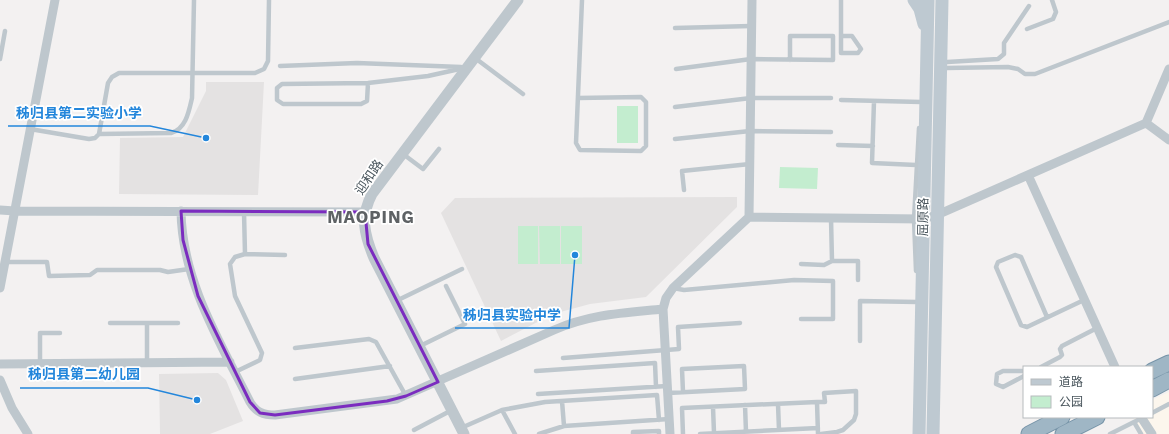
<svg xmlns="http://www.w3.org/2000/svg" width="1169" height="434" font-family="'Work Sans','Noto Sans SC',sans-serif">
<style>
.commercial{fill:#fcf6ed}
.education{fill:#e4e2e2}
.green{fill:#c3edcf}
.lines{fill:none;stroke-linecap:round;stroke-linejoin:round}
.trunk-casing{stroke:#7794a8;stroke-width:17}
.service{stroke:#bec7cd;stroke-width:4.5}
.minor{stroke:#bec7cd;stroke-width:9}
.tertiary{stroke:#bec7cd;stroke-width:11}
.secondary{stroke:#bec9d1;stroke-width:13}
.trunk{stroke:#9fb6c5;stroke-width:15}
.marked{fill:none;stroke:#7b2cbf;stroke-width:3;stroke-linejoin:round}
.labels{text-anchor:middle;dominant-baseline:central;stroke-width:3.5;stroke-linejoin:round;paint-order:stroke}
.street-label{font-size:13px;fill:#4a565d;stroke:#fff}
.district-label{font-size:17px;font-weight:bold;letter-spacing:1px;fill:#5e6265;stroke:#fff}
.leader{fill:none;stroke:#2386db;stroke-width:1.5}
.callout-dot{fill:#2386db;stroke:#fff;stroke-width:1.5}
.callout-label{font-size:14px;text-anchor:middle;font-weight:bold;fill:#2386db;stroke:#fff;stroke-width:3.5;stroke-linejoin:round;paint-order:stroke}
</style>
<rect width="100%" height="100%" fill="#f3f1f1"/>
<!-- commercial -->
<path class="commercial" d="M1169,392v42h-25l-11,-17h19v-17z"/>
<!-- education -->
<path class="education" d="M206,82h58l-6,113 -139,-1 1,-56 63,-1 23,-46z
M737,197v10l-91,90 -56,7 -37,10 -52,27 -60,-128 14,-15z
M218,373l8,7 17,41 -33,13h-50l-1,-60z"/>
<!-- green -->
<path class="green" d="M617,106h21v37h-21z
M780,167l38,1 -1,21 -38,-1z
M518,226h20v38h-20z
M539,226h21v38h-20z
M561,226h21v38h-21z"/>
<g class="lines">
<defs>
<path id="trunk" d="M1152,371l17,-8
M1152,389l17,-9
M1029,434l33,-17
M1063,434l34,-17"/>
</defs>
<!-- trunk casing -->
<use href="#trunk" class="trunk-casing"/>
<!-- service -->
<path class="service" d="M841,0v53h17l3,-4 -9,-13h-11
M675,28l76,-2
M1027,29l26,-10 3,-7 -4,-12
M475,58l48,36
M0,59l5,-28
M947,62l51,-3 6,-5v-11l25,-37
M280,66l77,-3 104,4
M946,68l62,-1 10,2 7,5h10l134,-52
M676,69l75,-10 82,1v-24h-43v24
M368,83l-1,18 -6,3h-78l-6,-4v-12l5,-4 86,-1 60,-7 36,-8
M578,98l63,-1 5,5v44l-5,5 -61,-1 -4,-7 6,-143
M841,100l80,2
M874,101l-2,62 44,2
M675,107l76,-9h80
M30,129l59,10 6,-1 4,-4 9,-51 4,-6 7,-4h136l9,-4 4,-8 1,-61
M99,134l72,-1c15,-4 18,-22 21,-35l2,-98
M675,139l75,-8 81,1
M838,145l35,1
M403,154l20,15 16,-20
M684,190l-2,-19 68,-7
M244,212l1,42
M831,218l1,43
M5,262h42l2,14 41,-1 7,-5h63l8,2 21,-3
M801,264l23,1 8,-4h26v19
M916,271l-2,-52 5,-91
M673,288l11,2 110,-10 39,1v38h-32
M396,301l66,-32
M1047,317l-26,-60 -6,-2 -17,7 -2,5 25,58 6,2 57,-27
M110,323h68
M147,323v40
M860,341v-40l57,1
M420,346l45,-22 -19,-38
M295,348l74,-9 7,3 30,54
M563,358l116,-9 -1,-22 62,-4
M40,363v-30h20
M1041,367l19,-10 2,-2 -2,-6 2,-3 35,-18
M536,371l119,-8 1,24
M1024,371h-21l-6,3 -1,10 7,3 21,-11
M235,372l25,-12 2,-7 -27,-57 -5,-32 5,-7 10,-3 40,1
M295,379l95,-13
M668,393l77,-4 -1,-23 -62,3 1,23
M538,394l129,-8
M562,401l2,25
M778,404l1,26
M745,405l1,27
M713,407l1,26
M502,410l13,24
M1152,413l17,-9
M1134,422l7,12
M461,428l41,-18 43,-8 112,-7 2,25
M414,430l38,-20
M539,434l25,-8 105,-7
M633,434v-2l26,-1v3
M683,434l-1,-26 135,-6
M700,434l118,-6
M818,434l-1,-32h8l-1,-9 32,-2v23l-2,6 -11,10 -6,2 -16,2
M1110,434l32,-16"/>
<!-- minor -->
<path class="minor" d="M1146,123l23,17
M1028,175l87,192
M0,210l15,1 350,1
M181,211c1,70 39,131 69,191 6,10 13,13 25,13l122,-16 157,-69c37,-16 69,-17 109,-21
M749,217l174,2 14,-4 209,-92 23,-54
M0,288l55,-288
M0,364l230,-2
M0,380l12,28 16,26
M1141,417l11,17
M670,434l-7,-125 3,-11 7,-10 76,-71 3,-217"/>
<!-- tertiary -->
<path class="tertiary" d="M464,434l-90,-176c-10,-24 -14,-41 -2,-64l146,-194"/>
<!-- secondary -->
<path class="secondary" d="M914,0l6,9 4,15
M919,434l9,-434
M933,434l9,-434"/>
<!-- trunk -->
<use href="#trunk" class="trunk"/>
</g>
<!-- marked area -->
<path class="marked" d="M181,211l184,1 3,32 70,138 -32,14 -19,5 -112,14 -15,-2 -10,-11 -52,-106 -15,-56z"/>
<g class="labels">
<!-- street labels -->
<g class="street-label">
<text transform="translate(369 177) rotate(-56)">迎和路</text>
<text transform="translate(923 217) rotate(-89)">屈原路</text>
</g>
<!-- district labels -->
<g class="district-label">
<text x="371" y="217">MAOPING</text>
</g>
</g>
<!-- callouts -->
<path class="leader" d="M206 138L150 126H8M575 255L569 328H455M197 400L148 388H20"/>
<g class="callout-dot">
<circle cx="206" cy="138" r="4"/>
<circle cx="575" cy="255" r="4"/>
<circle cx="197" cy="400" r="4"/>
</g>
<g class="callout-label">
<text x="79" y="118">秭归县第二实验小学</text>
<text x="512" y="320">秭归县实验中学</text>
<text x="84" y="379">秭归县第二幼儿园</text>
</g>
<!-- legend -->
<rect x="1023" y="366" width="130" height="52" fill="#ffffff" stroke="#b7bbbe"/>
<rect x="1031" y="379" width="20" height="6" fill="#bec9d1" stroke="#b7bbbe"/>
<text x="1059" y="386" font-size="12" fill="#4a565d">道路</text>
<rect x="1031" y="396" width="20" height="12" fill="#c3edcf" stroke="#b7bbbe"/>
<text x="1059" y="406" font-size="12" fill="#4a565d">公园</text>
</svg>
